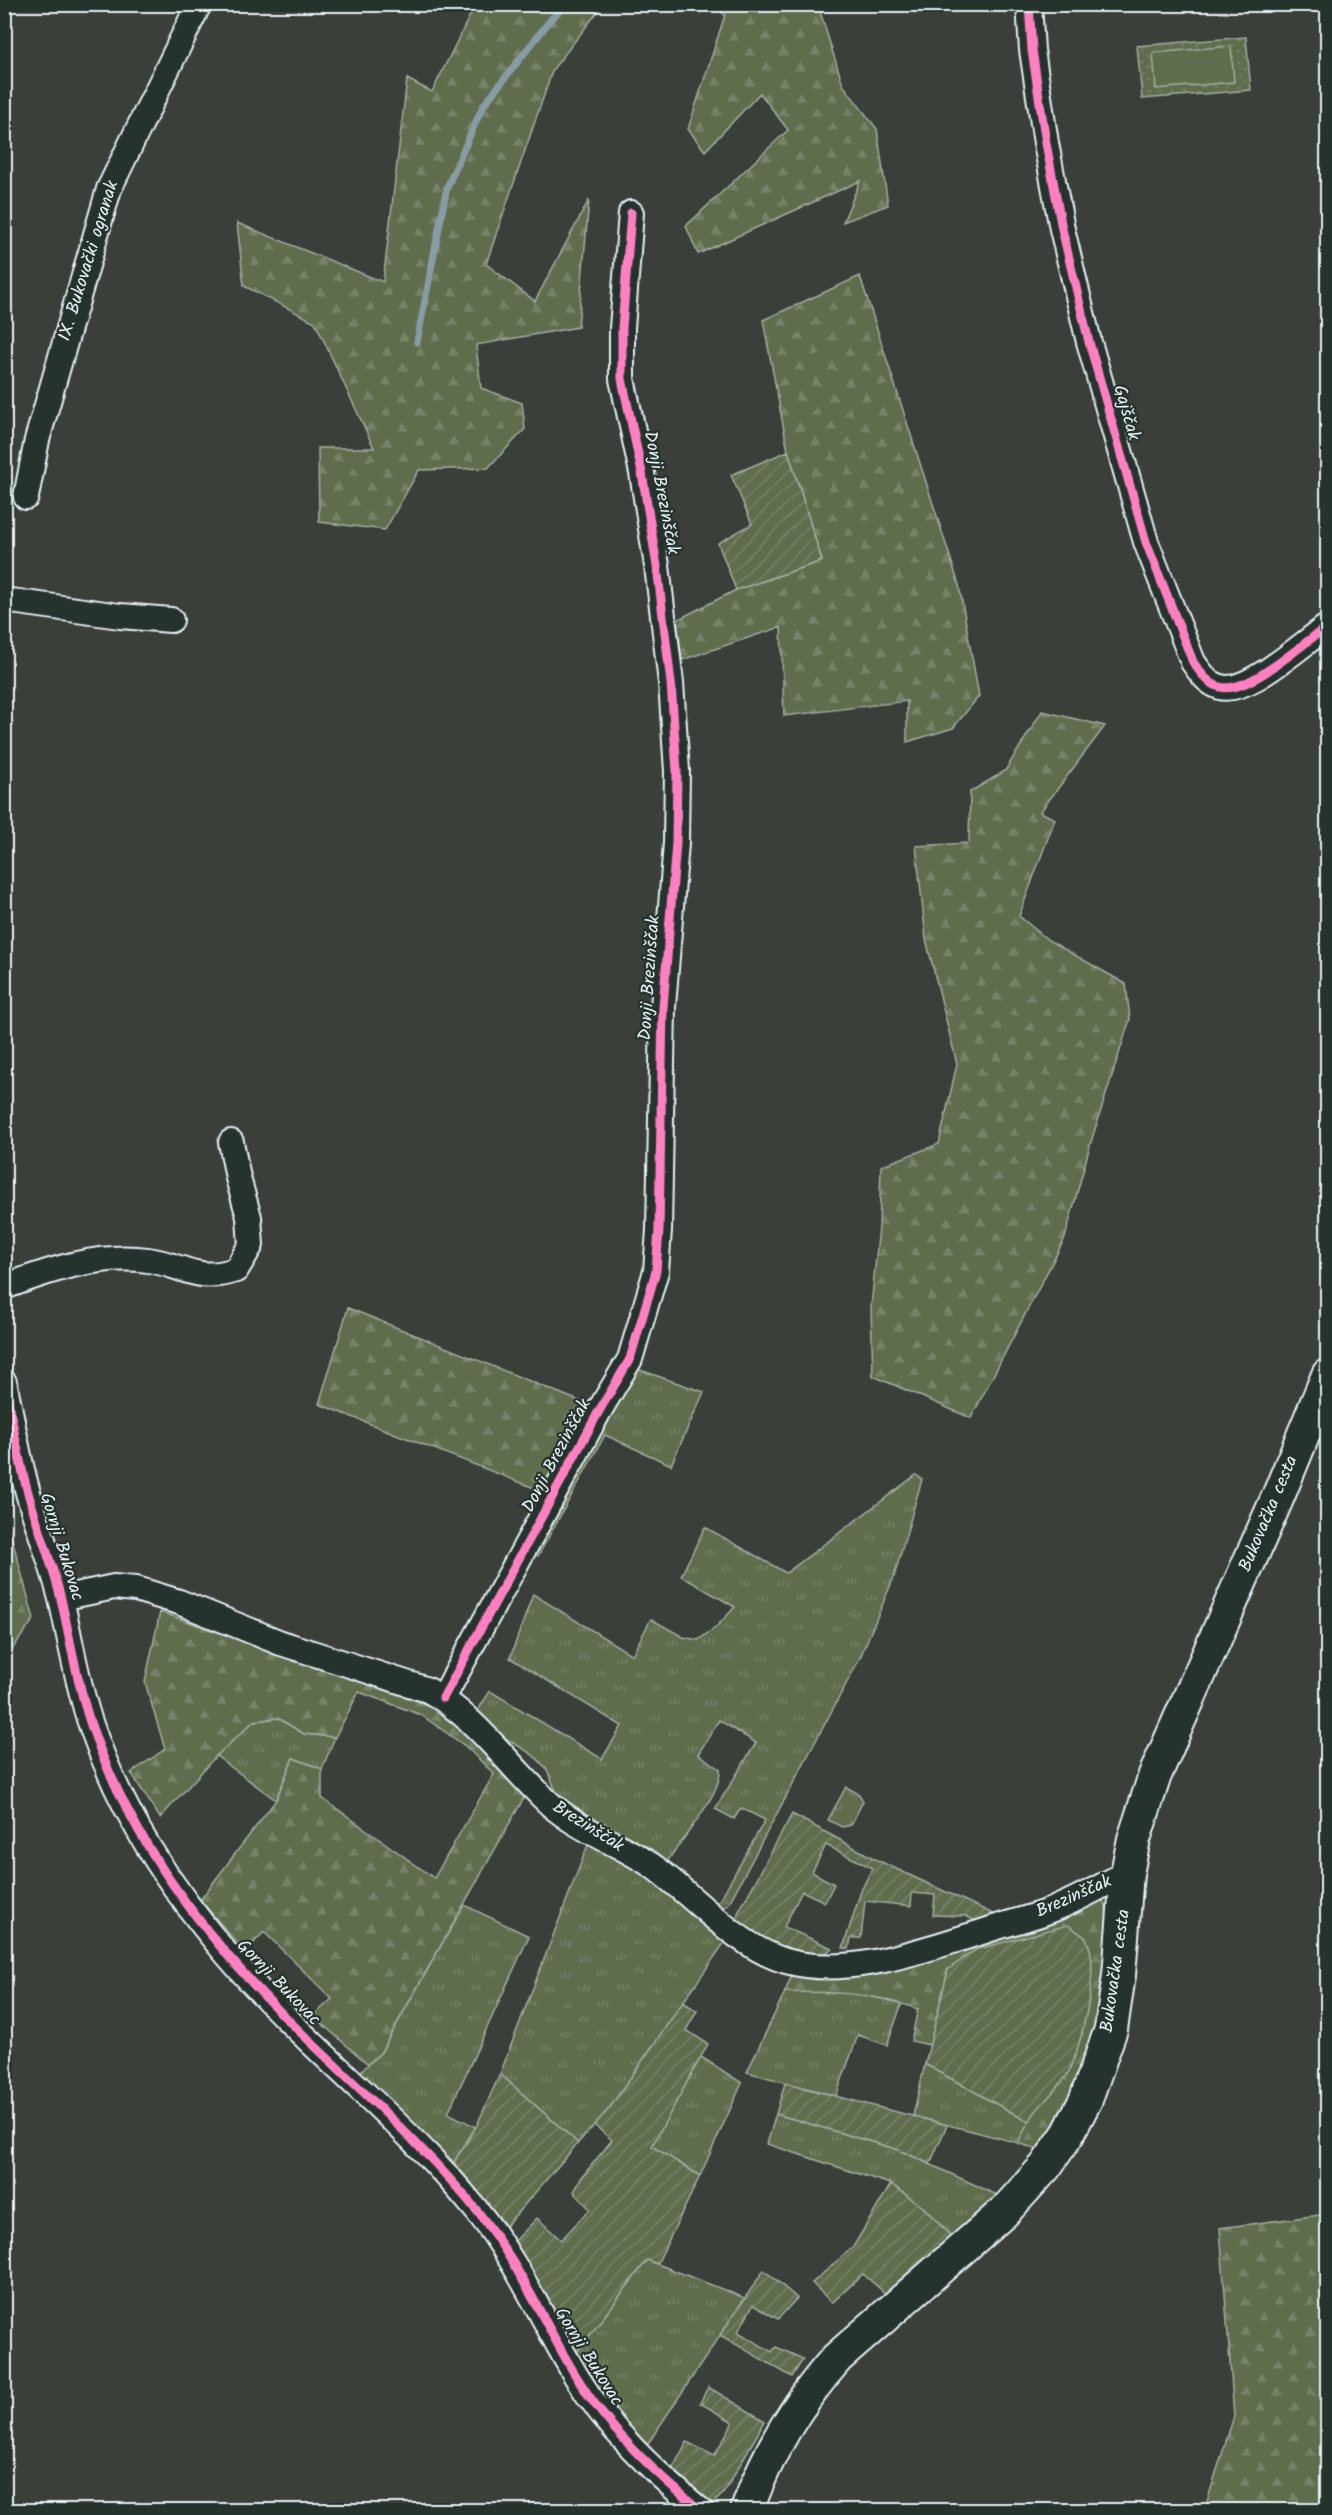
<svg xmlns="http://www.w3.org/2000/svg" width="1332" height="2515" font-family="Kalam,sans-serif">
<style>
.grass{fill:url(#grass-tufts);stroke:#a4afa3;stroke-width:1.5}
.forest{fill:url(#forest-firs);stroke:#a4afa3;stroke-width:1.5}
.park{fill:url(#park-dots);stroke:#a4afa3;stroke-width:1.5}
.garden{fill:url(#garden-furrows);stroke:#a4afa3;stroke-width:1.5}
.pitch{fill:#606d4e;stroke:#a4afa3;stroke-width:1.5}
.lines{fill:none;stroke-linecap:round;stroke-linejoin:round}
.stream{stroke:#889ca5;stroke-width:7}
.minor-casing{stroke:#e8f1f8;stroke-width:28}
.major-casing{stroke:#e8f1f8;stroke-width:36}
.minor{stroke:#26332d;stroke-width:24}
.major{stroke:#26332d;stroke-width:32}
.cycleway-casing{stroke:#26332d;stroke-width:13}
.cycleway{stroke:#ff80c0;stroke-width:9}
.labels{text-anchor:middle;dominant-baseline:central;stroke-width:4.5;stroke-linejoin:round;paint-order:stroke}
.street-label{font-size:18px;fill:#e8f1f8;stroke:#26332d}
</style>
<defs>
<pattern id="grass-tufts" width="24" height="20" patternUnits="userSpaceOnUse" patternTransform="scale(1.5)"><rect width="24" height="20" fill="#606d4e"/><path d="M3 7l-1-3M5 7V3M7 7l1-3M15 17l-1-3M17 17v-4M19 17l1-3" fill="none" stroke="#778268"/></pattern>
<pattern id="forest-firs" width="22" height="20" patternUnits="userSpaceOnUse" patternTransform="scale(1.5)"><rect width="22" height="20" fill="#606d4e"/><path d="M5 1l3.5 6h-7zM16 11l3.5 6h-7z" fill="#778268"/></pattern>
<pattern id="park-dots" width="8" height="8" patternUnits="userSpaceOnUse" patternTransform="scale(1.5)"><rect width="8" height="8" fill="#606d4e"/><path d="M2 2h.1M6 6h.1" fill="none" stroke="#778268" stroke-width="1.8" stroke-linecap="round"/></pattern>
<pattern id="garden-furrows" width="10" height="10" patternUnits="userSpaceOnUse" patternTransform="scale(1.5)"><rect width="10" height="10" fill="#606d4e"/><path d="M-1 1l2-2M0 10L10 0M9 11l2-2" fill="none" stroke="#778268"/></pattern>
</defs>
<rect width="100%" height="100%" fill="#3a3f39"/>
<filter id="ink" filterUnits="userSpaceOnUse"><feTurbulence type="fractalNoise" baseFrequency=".0167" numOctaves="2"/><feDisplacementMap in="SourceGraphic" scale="12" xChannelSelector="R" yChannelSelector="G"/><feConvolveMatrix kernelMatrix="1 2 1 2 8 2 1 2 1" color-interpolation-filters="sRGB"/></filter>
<g filter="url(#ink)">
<!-- grass -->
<path class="grass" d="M637,1369l67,23 -33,73 -66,-30 -67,121 -6,-4z
M916,1475l6,4 -28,98 -35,83 -131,245 -4,2 -7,-2 48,-85 -24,-12 -7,11 -19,-10 41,-66 -37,-23 -21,34 22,15c2,26 -40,71 -55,96l-101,-62c-12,-11 -10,-25 -20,-37 -12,-15 -28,-20 -43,-31 -9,-6 -18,-13 -26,-20l15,-24 112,68 20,-33 -112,-68 23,-64 99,61 19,-36 32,18 15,3 17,-12 20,-21 -54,-31 24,-49 81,46z
M278,1718l26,16 31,3 -13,32 -29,-11 -17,42 -60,-44 38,-35z
M846,1787l13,7 4,7 -12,24 -9,2 -14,-7z
M589,1842l53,26 85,71 -118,170 -31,34 -78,-69z
M464,1905l65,31 -81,177 28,14 -22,35 -95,-89 22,-21z
M785,1992h63l54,11 -15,42 -29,-10 -22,61 -89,-24z
M701,2057l41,26 -42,93 -49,-30z
M925,2064l104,58 -11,21 -105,-27z
M776,2114l123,36 98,45 -45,42 -28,-29 -34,-24 -123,-40z
M647,2260l98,38 -100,150 -56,-72 -12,-24z"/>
<!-- forest -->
<path class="forest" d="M475,5h128l-50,64 -67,195 49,37 54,-101 -11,127 -102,18 5,43 41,15 3,26 -37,39 -69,2 -34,60 -66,-8 -1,-74h56l-59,-126 -71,-36 -7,-63 146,59 24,-203 25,13z
M711,5h107l25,80 34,44 11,76 -45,17 17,-41 -162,73 -12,-28 102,-96 -28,-37 -55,58 -17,-22 37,-114z
M860,276l99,309 20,111 -26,32 -46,14v-41l-123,15 -3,-89 -99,33 -5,-40 59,-30 86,-29 -34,-110 -25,-131z
M1042,711l63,15 -65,86 15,7 -36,97 29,24 78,44 4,35 -40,126 -25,93 -94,180 -98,-42 -2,-69 8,-80 2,-61 58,-22 18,-80 -31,-125 -10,-93 53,-3 1,-51 35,-21z
M348,1308l236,95 -42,88 -223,-87z
M5,1513l29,106 -29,40h-1z
M160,1612l268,93 45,32 53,57 -140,249 -5,9 -13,12 -55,-48 19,-17 -68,-67 -19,20 -45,-52 76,-100 17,-42 29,11v29l112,80 60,-104 -29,-28 -44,-31 -62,-23 -24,45 -31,-3 -26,-16 -24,3 -38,35 -56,62 -29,-45 34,-24 -20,-67z
M1100,1897l6,8 2,21 -5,85 -30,88 -31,52 -24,-8 17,-34 33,-36 -120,-103 -18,75 -19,-4 7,-32c-47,-17 -84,-17 -133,-17l9,-22z
M1327,2214v296h-136l14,-2 29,-92 -14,-188z"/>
<!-- park -->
<path class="park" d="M1246,37l5,53 -109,9 -5,-53z"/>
<!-- garden -->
<path class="garden" d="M788,451l34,110 -86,29 -18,-47 34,-19 -21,-49z
M792,1814l85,46 123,57 -23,5 -11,-6 -33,-1 2,-20 -23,-2 -1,13 -46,-5 -4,37h-10l-2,11 -6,-1 18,-57 11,-23 -46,-23 -14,27 22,12 -9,18 -23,-11 -18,36 48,21 -11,9 -43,-9 -37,-23 -4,-5 1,-7z
M1068,1925c5,4 15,9 18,14 16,27 -5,105 -17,132 -8,18 -30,31 -40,51l-104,-58 23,-94 27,-20z
M683,2002l14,9 -11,19 22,14 -56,102 48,30 -43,88 -10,-4 -70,92 -34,-61 -30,-48 24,-25 24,22 29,-31 -16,-17 8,-15 30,-37 -18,-15 15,-16z
M500,2074l78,69 -72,83 -52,-64 22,-35z
M785,2083l162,42 -17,39 -31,-14 -123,-36z
M891,2184l33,24 28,29 -66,57 -23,-20 -31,29 -20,-20 41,-36z
M764,2270l33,28 -19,21 -25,-14 -15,27 34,20 4,-5 27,12 -11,18 -72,-42z
M708,2387l57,34 -42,73 -10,9 -42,-32 16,-29 27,14 19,-34 -33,-19z"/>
<!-- pitch -->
<path class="pitch" d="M1231,46l3,36 -78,7 -3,-36z"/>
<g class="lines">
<!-- stream -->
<path class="stream" d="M417,342l30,-155 36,-81 69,-88 15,-14"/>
<defs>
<path id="minor" d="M1029,4l3,46 14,93 16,86 27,113 57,200 47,120c7,10 14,21 27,25 28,8 84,-45 108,-61
M26,497l11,-57 72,-251 90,-185
M4,600l116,16 51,4
M4,1287c46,-17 94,-34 144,-27 36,5 48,23 88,10l15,-25 -2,-28 -11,-39 -7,-36
M4,1382c8,35 13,72 23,107 10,37 25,73 34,110 10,43 16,85 30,126 30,88 79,163 139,233 77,90 173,161 248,254 40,50 65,109 98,164 32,53 77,95 124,134
M61,1598l53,-11 22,2 43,13 102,41 147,47c50,28 80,76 122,114 30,27 71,40 104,63 41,30 83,80 132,94 62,18 139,-12 199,-30 23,-8 47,-13 69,-22 25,-10 49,-24 73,-36
M443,1698l156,-287 31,-52 26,-88 3,-41 4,-223 13,-164 1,-72 -6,-88 -14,-117 -15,-93 -20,-94v-51l9,-115"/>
<path id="major" d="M747,2510c20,-57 50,-107 90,-152l167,-146 41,-45 23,-33 18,-35 25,-70 8,-54 8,-102 7,-34 21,-64 122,-276 51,-124"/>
</defs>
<!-- minor casing -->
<use href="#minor" class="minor-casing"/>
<!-- major casing -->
<use href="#major" class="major-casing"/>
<!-- minor -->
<use href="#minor" class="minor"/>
<!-- major -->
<use href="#major" class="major"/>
<defs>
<path id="cycleway" d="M1029,4l3,46 14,93 16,86 27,113 57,200 47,120c7,10 14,21 27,25 28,8 84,-45 108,-61
M4,1382c8,35 13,72 23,107 10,37 25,73 34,110 10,43 16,85 30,126 30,88 79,163 139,233 77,90 173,161 248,254 40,50 65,109 98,164 32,53 77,95 124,134
M443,1698l156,-287 31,-52 26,-88 3,-41 4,-223 13,-164 1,-72 -6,-88 -14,-117 -15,-93 -20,-94v-51l9,-115"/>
</defs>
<!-- cycleway casing -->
<use href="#cycleway" class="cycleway-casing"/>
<!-- cycleway -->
<use href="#cycleway" class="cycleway"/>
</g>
</g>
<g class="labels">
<!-- street labels -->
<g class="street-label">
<text transform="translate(89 261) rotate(-73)">IX. Bukovački ogranak</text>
<text transform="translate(1126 413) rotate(74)">Gajščak</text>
<text transform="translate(661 493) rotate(79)">Donji Brezinščak</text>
<text transform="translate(650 978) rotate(-86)">Donji Brezinščak</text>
<text transform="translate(557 1456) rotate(-62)">Donji Brezinščak</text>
<text transform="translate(1269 1514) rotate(-67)">Bukovačka cesta</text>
<text transform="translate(61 1547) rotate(73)">Gornji Bukovac</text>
<text transform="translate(588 1827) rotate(32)">Brezinščak</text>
<text transform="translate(1074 1897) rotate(-24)">Brezinščak</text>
<text transform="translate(1116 1971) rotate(-82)">Bukovačka cesta</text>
<text transform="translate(278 1983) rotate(46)">Gornji Bukovac</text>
<text transform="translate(588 2357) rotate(58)">Gornji Bukovac</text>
</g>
</g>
<!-- margin -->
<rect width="1332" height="2515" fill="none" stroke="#26332d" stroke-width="24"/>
<rect x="12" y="12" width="1308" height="2491" fill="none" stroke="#e8f1f8" stroke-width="2" filter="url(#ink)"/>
</svg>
